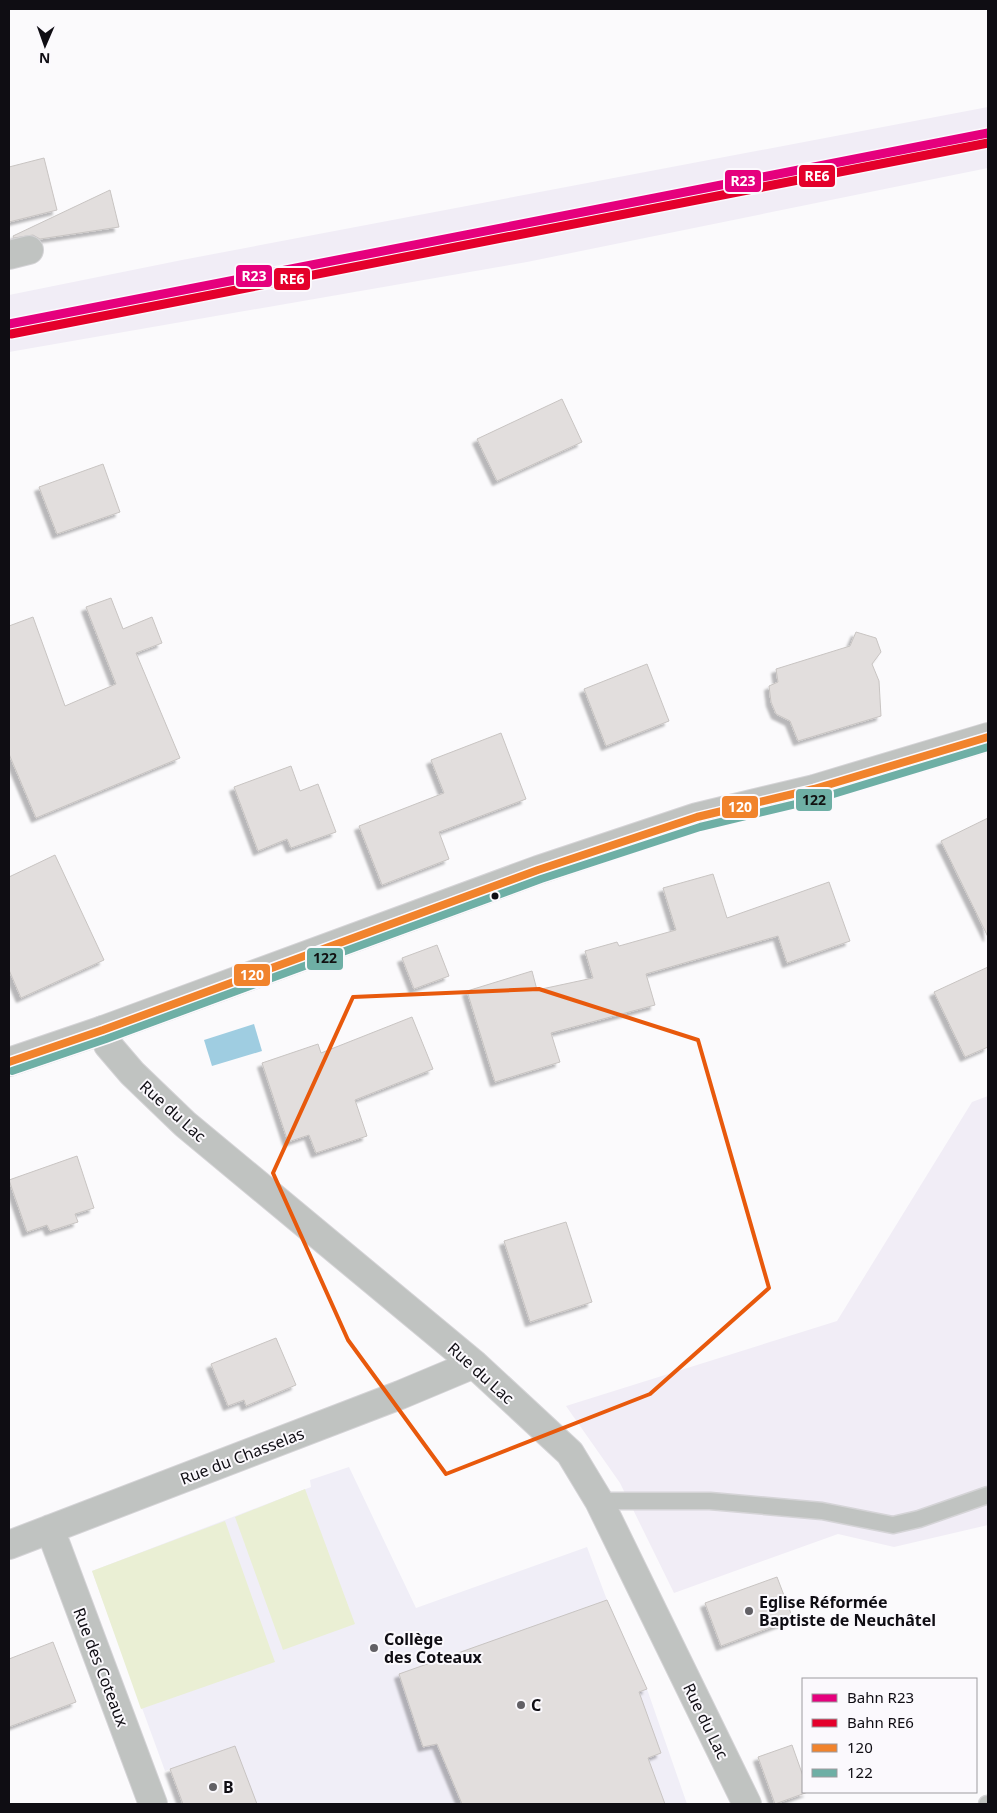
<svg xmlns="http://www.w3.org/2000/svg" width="997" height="1813" font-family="'Noto Sans',sans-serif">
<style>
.built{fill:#f1edf6}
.education{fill:#f0eef7}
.green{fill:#eaefd4}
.water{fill:#9fcde1}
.building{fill:#e2dedd;stroke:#c8c4c2;filter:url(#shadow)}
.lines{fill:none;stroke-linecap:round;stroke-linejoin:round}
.service-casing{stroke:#d5d4d7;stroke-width:19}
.minor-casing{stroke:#d5d4d7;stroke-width:30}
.tertiary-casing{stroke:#d5d4d7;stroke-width:30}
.service{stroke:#c0c3c1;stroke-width:16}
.minor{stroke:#c0c3c1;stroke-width:28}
.tertiary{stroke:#c0c3c1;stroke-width:28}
.bus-1-casing{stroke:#fbf9fd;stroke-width:11}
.bus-2-casing{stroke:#fbf9fd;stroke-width:11}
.bus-1{stroke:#f1832c;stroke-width:8}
.bus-2{stroke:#6eafa5;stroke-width:8}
.rail-1-casing{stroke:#fbf9fd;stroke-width:12}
.rail-2-casing{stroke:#fbf9fd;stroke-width:12}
.rail-1{stroke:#e5007d;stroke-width:9}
.rail-2{stroke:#e4002b;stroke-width:9}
.marked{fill:none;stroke:#e8590c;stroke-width:4;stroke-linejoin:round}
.bus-dot{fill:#0f0d13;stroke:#fbf9fd;stroke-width:2}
.poi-dot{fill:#626065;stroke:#fbf9fd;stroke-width:2}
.labels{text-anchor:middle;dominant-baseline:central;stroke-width:4;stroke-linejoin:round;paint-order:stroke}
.street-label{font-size:16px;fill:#0f0d13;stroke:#fbf9fd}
.poi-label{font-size:16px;font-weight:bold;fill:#0f0d13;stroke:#fbf9fd;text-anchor:start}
.line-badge{stroke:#fbf9fd;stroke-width:2}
.badge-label{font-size:14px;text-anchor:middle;font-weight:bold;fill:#fff}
.pale-badge-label{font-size:14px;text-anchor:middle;font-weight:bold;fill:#111}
</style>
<defs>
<filter id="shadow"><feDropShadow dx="-4.5" dy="4.5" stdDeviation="1" flood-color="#0004"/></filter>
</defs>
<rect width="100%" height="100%" fill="#fbfafc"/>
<!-- built -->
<path class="built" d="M988,107v61l-461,94 -518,90v-57l173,-35z
M988,1096v429l-94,22 -56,-13 -164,59 -54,-110 -54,-77 271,-85 135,-219z"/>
<!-- education -->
<path class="education" d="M349,1467l67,141 171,-61 20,53 40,89 40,115h-504l-13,-35 -5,2 -73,-200 219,-84 -1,-7z"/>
<!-- green -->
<path class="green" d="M305,1489l50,135 -72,26 -48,-133z
M225,1521l50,141 -134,47 -49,-138z"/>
<!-- water -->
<path class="water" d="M254,1024l8,27 -50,15 -8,-26z"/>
<!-- building -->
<path class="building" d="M44,158l13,52 -48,12v-55z
M110,190l9,37 -79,12 -7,-4 -19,3 -1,-2z
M562,399l20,43 -85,39 -20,-42z
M103,464l17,48 -63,22 -18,-47z
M111,598l12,31 29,-12 10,26 -26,10 44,105 -144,60 -27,-64v-128l24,-9 32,89 51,-22 -30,-77z
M856,632l20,6 5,14 -9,12 7,17 2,35 -83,25 -8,-20 -14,-7 -5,-12 -2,-16 9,-4 -2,-13 74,-23z
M647,664l22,57 -63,25 -22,-57z
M501,733l25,66 -87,33 10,27 -67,26 -23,-59 85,-33 -13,-33z
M291,766l9,25 18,-7 18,48 -45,16 -4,-9 -29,12 -24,-64z
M988,818v119l-47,-96z
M55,855l49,105 -83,38 -12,-28v-93z
M713,874l14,44 102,-36 21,59 -63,22 -9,-27 -132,38 9,31 -104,28 9,29 -65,20 -28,-91 65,-20 5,19 56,-12 -8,-27 32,-9 2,4 57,-16 -13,-42z
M437,945l12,31 -35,13 -12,-31z
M988,967v80l-23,10 -31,-65z
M412,1017l21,52 -78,31 12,36 -51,17 -7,-18 -21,7 -26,-79 56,-19 3,9z
M77,1156l17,52 -19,6 3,8 -28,9 -3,-6 -20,7 -18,-52z
M566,1222l26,80 -62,20 -26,-81z
M276,1338l20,47 -50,21 -2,-6 -16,6 -17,-42z
M777,1577l16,42 -72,27 -16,-43z
M607,1600l40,89 -8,3 22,61 -13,5 17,46h-203l-25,-60 -14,3 -24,-73z
M53,1642l23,60 -67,25v-68z
M792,1745l11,31v16h5l-33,12 -17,-47z
M235,1746l22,58h-74l-13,-35z"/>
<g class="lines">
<defs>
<path id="service" d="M599,1501h111l112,10 71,14 26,-6 69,-24
M987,1804h1"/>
<path id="minor" d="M9,255l20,-5
M103,1030l5,15 24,28 53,51 289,240 96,89 29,48 148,303
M50,1529l103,275
M9,1545l391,-150 74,-31"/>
<path id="tertiary" d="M9,1062l94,-32 435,-160 159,-53 117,-28 174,-52"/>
</defs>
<!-- service casing -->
<use href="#service" class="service-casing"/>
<!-- minor casing -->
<use href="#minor" class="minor-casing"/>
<!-- tertiary casing -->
<use href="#tertiary" class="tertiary-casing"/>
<!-- service -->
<use href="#service" class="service"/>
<!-- minor -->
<use href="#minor" class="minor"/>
<!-- tertiary -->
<use href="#tertiary" class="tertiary"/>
<defs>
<path id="bus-1" d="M9,1062l94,-32 435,-160 159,-53 117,-28 174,-52"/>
<path id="bus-2" d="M12,1071l94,-32 435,-160 159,-52 117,-28 171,-52"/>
</defs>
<!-- bus-1 casing -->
<use href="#bus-1" class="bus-1-casing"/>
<!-- bus-2 casing -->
<use href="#bus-2" class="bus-2-casing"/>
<!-- bus-1 -->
<use href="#bus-1" class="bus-1"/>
<!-- bus-2 -->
<use href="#bus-2" class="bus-2"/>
<defs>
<path id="rail-1" d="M9,324l979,-191"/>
<path id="rail-2" d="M11,334l977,-191"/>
</defs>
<!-- rail-1 casing -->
<use href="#rail-1" class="rail-1-casing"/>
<!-- rail-2 casing -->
<use href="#rail-2" class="rail-2-casing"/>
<!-- rail-1 -->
<use href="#rail-1" class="rail-1"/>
<!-- rail-2 -->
<use href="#rail-2" class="rail-2"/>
</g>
<!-- marked area -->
<path class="marked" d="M539,989l159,51 71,248 -119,106 -204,80 -98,-134 -75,-167 80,-176z"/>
<!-- markers -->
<circle class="bus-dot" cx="495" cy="896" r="4.5"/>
<g class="poi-dot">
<circle cx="749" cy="1611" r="5"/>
<circle cx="374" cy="1648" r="5"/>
<circle cx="521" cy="1705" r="5"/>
<circle cx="213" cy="1787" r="5"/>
</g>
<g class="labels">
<!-- street labels -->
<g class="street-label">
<text transform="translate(173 1111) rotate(42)">Rue du Lac</text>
<text transform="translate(481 1373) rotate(42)">Rue du Lac</text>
<text transform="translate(242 1456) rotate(-21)">Rue du Chasselas</text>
<text transform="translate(101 1667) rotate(69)">Rue des Coteaux</text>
<text transform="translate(706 1721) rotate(64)">Rue du Lac</text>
</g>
<!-- poi labels -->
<g class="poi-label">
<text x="759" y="1602">Eglise Réformée<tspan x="759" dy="18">Baptiste de Neuchâtel</tspan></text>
<text x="384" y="1639">Collège<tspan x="384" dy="18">des Coteaux</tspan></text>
<text x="531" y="1705">C</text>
<text x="223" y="1787">B</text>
</g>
</g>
<g class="line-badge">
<rect x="798" y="164" width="38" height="24" rx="5" fill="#e4002b"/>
<rect x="724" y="169" width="38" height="24" rx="5" fill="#e5007d"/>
<rect x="235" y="264" width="38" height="24" rx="5" fill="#e5007d"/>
<rect x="273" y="267" width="38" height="24" rx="5" fill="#e4002b"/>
<rect x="795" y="788" width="38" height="24" rx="5" fill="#6eafa5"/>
<rect x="721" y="795" width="38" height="24" rx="5" fill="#f1832c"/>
<rect x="306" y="947" width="38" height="24" rx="5" fill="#6eafa5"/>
<rect x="233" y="963" width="38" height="24" rx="5" fill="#f1832c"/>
</g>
<g class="badge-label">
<text x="817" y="181">RE6</text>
<text x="743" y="186">R23</text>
<text x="254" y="281">R23</text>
<text x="292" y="284">RE6</text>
<text x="740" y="812">120</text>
<text x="252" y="980">120</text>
</g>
<g class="pale-badge-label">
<text x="814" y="805">122</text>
<text x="325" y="963">122</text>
</g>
<!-- border -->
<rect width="997" height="1813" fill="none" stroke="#0f0d13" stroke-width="20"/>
<!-- legend -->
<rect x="802" y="1678" width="175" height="115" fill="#fbf9fd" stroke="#9d9b9f"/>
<rect x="812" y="1694" width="25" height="8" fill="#e5007d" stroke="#9d9b9f"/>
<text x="847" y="1703" font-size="15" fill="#0f0d13">Bahn R23</text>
<rect x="812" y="1719" width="25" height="8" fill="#e4002b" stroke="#9d9b9f"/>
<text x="847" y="1728" font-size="15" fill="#0f0d13">Bahn RE6</text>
<rect x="812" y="1744" width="25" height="8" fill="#f1832c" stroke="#9d9b9f"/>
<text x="847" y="1753" font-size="15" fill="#0f0d13">120</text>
<rect x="812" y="1769" width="25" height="8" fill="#6eafa5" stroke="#9d9b9f"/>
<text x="847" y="1778" font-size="15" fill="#0f0d13">122</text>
<!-- north arrow -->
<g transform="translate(45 45) rotate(182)" stroke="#fbf9fd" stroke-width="4" paint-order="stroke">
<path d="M0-4L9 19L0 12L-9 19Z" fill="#0f0d13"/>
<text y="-8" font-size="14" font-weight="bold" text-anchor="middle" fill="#0f0d13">N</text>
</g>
</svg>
